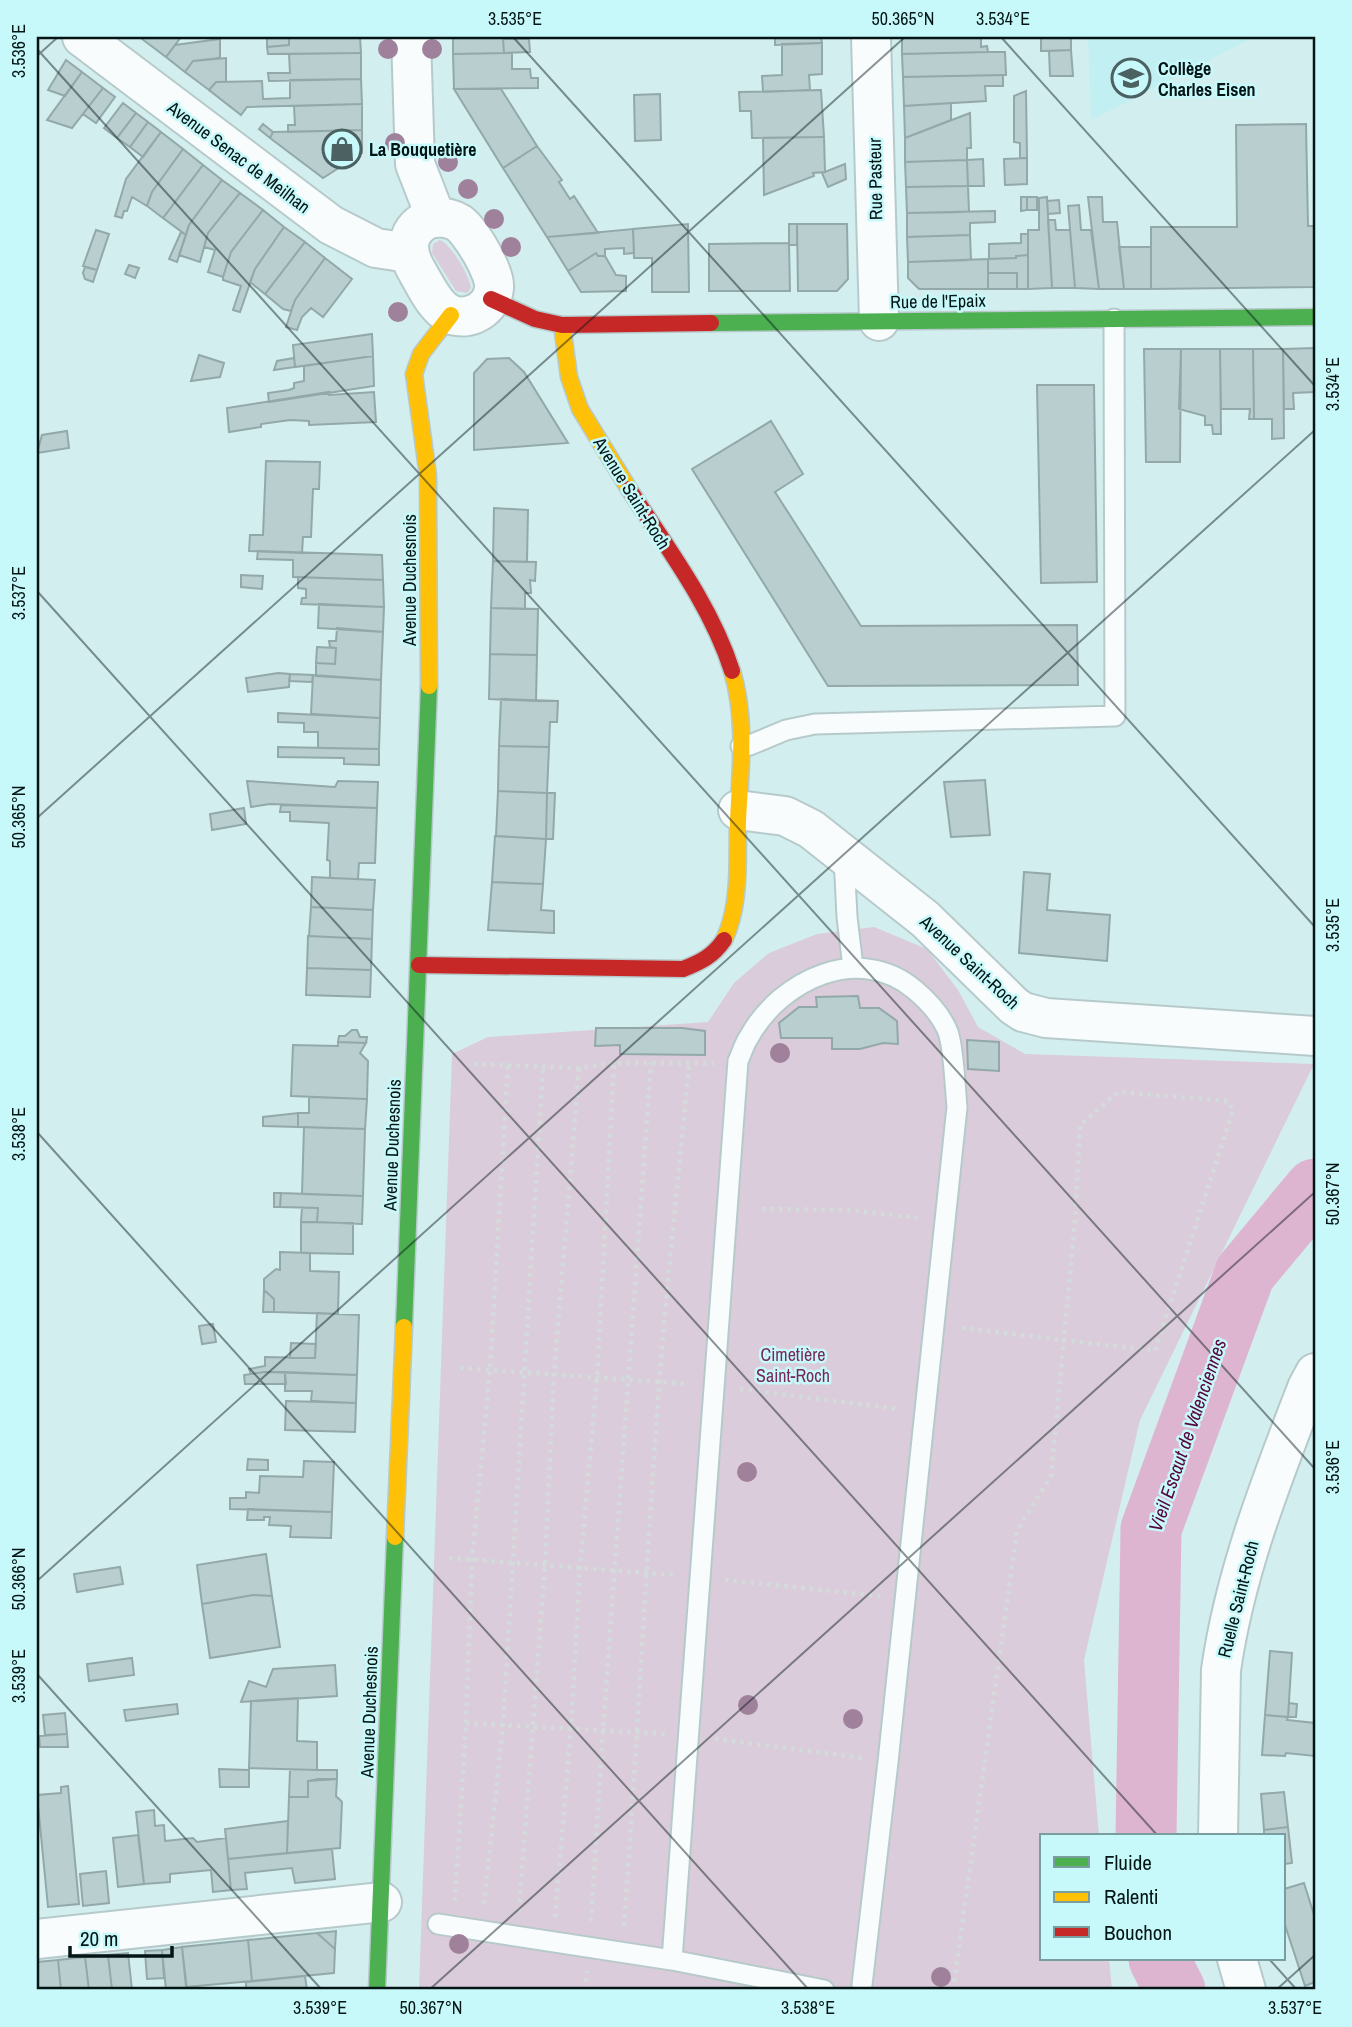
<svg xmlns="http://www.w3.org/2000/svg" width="1352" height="2027" font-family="'Archivo Narrow',sans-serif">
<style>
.built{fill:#c2eff1}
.green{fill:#daccda}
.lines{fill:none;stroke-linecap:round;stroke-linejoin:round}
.river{stroke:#deb5d0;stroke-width:61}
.building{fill:#b9cecf;stroke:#93a8a9;stroke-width:2}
.lane-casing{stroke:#b7cacb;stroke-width:23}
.street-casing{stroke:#b7cacb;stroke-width:42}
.fast-casing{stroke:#b7cacb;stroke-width:19}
.slow-casing{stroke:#b7cacb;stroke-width:19}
.jam-casing{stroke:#b7cacb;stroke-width:19}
.path{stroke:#d3dbdb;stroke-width:4.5;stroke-dasharray:3.5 5;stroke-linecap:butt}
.lane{stroke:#f8fcfd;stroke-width:19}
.street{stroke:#f8fcfd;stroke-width:38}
.fast{stroke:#4caf50;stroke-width:16}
.slow{stroke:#ffc107;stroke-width:16}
.jam{stroke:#c62828;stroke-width:16}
.tree{fill:#a0819c}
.ticks{fill:none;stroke:#041516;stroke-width:2;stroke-opacity:0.45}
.labels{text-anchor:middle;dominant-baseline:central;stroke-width:5;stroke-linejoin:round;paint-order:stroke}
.poi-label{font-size:18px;font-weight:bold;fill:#041516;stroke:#c8f9fa;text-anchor:start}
.street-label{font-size:18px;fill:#041516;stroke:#c8f9fa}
.park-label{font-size:18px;fill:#772858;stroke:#c8f9fa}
.water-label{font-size:19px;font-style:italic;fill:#57053c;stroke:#c8f9fa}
.neatline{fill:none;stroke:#041516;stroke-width:2.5}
.ticks-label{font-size:18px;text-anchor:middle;fill:#041516}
</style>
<rect width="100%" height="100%" fill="#d3eeef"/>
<!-- built -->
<path class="built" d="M1088,37h167l-164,83z"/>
<!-- green -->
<path class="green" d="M440,240c10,3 30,36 31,48l-4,5 -11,-2 -24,-38 1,-9z
M874,927l53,22 31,41 20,37 47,27 289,10 -174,356 -56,240 15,176h-57v123h67l3,31h-693l33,-936 36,-17 220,-15 26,-39 35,-30 48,-19z"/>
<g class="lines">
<!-- river -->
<path class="river" d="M1146,1836l5,-307 94,-256 70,-84
M1159,1959l16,31"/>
</g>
<!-- building -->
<path class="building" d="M144,37h37l-15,20 -24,-18z
M267,37h22v8l-22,2z
M289,37h71l1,16 -93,1 -1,-7 22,-2z
M453,37h76v2h-26l1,14 -51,1z
M775,37h46l1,6 -47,2z
M902,37h79v10l6,-1 1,6 -86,2z
M1041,37h30v13l-30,1z
M220,39v19l-27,3 -8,11 -19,-15 9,-12z
M503,39h26l1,13 -26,1z
M822,43v31l-13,1 1,15 -47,2 -1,-16 20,-1v-31z
M1071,50l2,26h-23l-1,-25z
M988,52h17l1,23 -103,2 -1,-23z
M361,53v26l-92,2 -1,-8h22l-1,-19z
M512,53v16h18l1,9h7v10l-84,1 -1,-35z
M226,58v24h-10l-7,8 -24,-18 8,-11z
M66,60l16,12 -17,24 -17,-6z
M82,72l21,16 -31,40 -25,-8z
M1003,75v11h-18l1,15 -82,5 -1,-29z
M361,79l1,25 -115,3 -6,8 -32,-25 7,-8 46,-1 1,18 27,-1v-18z
M103,88l12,9 -19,26 -13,-9z
M454,89h47l36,57 -34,22z
M821,90l3,47 -72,1 -1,-27h-11l-1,-19z
M1026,91l1,67h-7v-15l-6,-1v-46z
M660,94l1,46 -26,1 -1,-46z
M123,103l13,10 -19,25 -13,-10z
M951,103v17l-46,18 -1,-32z
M362,104v26l-74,2v-7h7l-1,-19z
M136,113l12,9 -18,25 -13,-9z
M970,113l1,35h-4v12l-62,2v-24z
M148,122l13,10 -18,25 -13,-10z
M263,124l10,8 -3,6 -11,-9z
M1306,124l2,102h7v61l-164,2v-62h86l-1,-102z
M362,130v23l-39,25 -53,-40 3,-6z
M161,132l22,17 -31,43 -5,14 -15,-9 -5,14h-3l-2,7 -7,-2 11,-37z
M824,137l1,35 -12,1 1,3 -50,19 -1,-57z
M537,146l25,34 -3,2 11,17 4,-3 24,37 -51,4 -44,-69z
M183,149l20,16 -40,53 -16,-12 5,-14z
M1027,158v26l-22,1 -1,-26z
M983,159l1,27h-16l-1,-26z
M967,160l1,26 -62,1 -1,-25z
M845,164l1,15 -18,8 -6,-14z
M203,165l19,15 -33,45 -3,10 -23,-17z
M222,180l18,13 -32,40 -8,29 -21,-7 10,-30z
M968,186l1,26 -62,1 -1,-26z
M240,193l23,17 -32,42 -8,25 -15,-5 7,-22 -11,-3 4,-14z
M1021,197h6v13l-6,1z
M1027,197h10v13h-10z
M1047,197l5,91 -24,1v-59h11v-32z
M1088,197h14l1,25h14l7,67h-25z
M1059,200l1,13 -12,1 -1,-13z
M1079,205l2,25h10l8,59 -24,-1 -7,-82z
M263,210l21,17 -29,42 -15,43 -7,-2 8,-24 -18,-6v-3l8,-25z
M995,211v11l-25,1v12l-63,2v-24z
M1048,220h7l1,10h14l5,58h-23z
M688,224l1,68h-37v-34h-18l-1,-29z
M789,224h8v21h-8z
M797,224h50l1,55 -11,12h-39z
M284,227l21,15 -40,52 -15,-12 5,-13z
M633,229l1,24 -10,1v-6l-19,1v7h-7l-2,-3 -28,18 -21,-34z
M96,230l13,4 -12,36 -14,-4z
M181,232l5,3 -9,27 -8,-3z
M1021,234h7v21l-12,1v2l-27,1v-15l32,-1z
M970,235l1,25 -63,2 -1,-25z
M305,242l20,16 -30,42 -4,11 -8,-2 -18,-15z
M789,243l1,48h-81v-47z
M1119,247h32v42h-27z
M596,253l2,3h7l11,19 10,1v15l-45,1 -13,-21z
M1028,255v34h-11v-16h-29v-14l28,-1v-2z
M325,258l27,21 -29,38 -12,-9 -9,9 -5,13 -11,-3 9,-27z
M988,259v30h-69l-11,-11v-16z
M129,265l10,3 -4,10 -10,-4z
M85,267l12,3 -4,12 -8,-3 -2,-6z
M988,273h29v16h-29z
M372,334l1,22 -78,11 -2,-22z
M1315,348v44l-22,1 1,16h-10l-1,-60z
M1144,349h37l-1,113h-34z
M1181,349h39l1,85h-8l-1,-9h-7v-9l-26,-7z
M1220,349h33l1,70h-5l1,-10h-29z
M1253,349h30l1,89 -12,1v-20h-18z
M199,355l25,8 -4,14 -29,4z
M373,356l1,30 -105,16 -1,-9 21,-3 5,-2v-5l10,-2v-15z
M294,358l1,9 -21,3 3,-9z
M509,358l15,14 44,71 -94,7v-77l13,-14z
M1037,385h57l3,197 -56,1z
M329,392v3l45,-3 2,30 -67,3v-4l-19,-1 -29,4v3l-32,5 -2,-24z
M771,421l32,53 -28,18 86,134 216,-1 1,60 -250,1 -136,-217z
M67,431l2,17 -32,5 5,-18z
M266,461l54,1 -1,27h-6l-2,48h-8l-1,16 -53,-2 1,-16h13z
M494,508l34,2 -1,52 -34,-1z
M258,551l124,4 1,25 -90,-3v-17l-36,-1z
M493,561l43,1 -1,19 -5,-1 1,13h-6v16l-34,-1z
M241,575l22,1 -1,13 -21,-2z
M298,577l85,3 1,27 -83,-3 1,-6h4v-9l-8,-1z
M319,604l65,3 -1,25 -65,-4z
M491,608l47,1 -1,46 -47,-1z
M337,628l46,4 -2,48 -65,-4v-13l19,1 1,-16 -6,-1 -1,-6h7z
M317,647l19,1 -1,16 -19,-1z
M490,654l47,1 -1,46 -47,-2z
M278,673l12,1 -1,13 -41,5 -2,-14z
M290,674l23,1 -1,7 -23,-1z
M313,675l68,5 -1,38 -69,-4z
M501,699l57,2 -1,21h-7l-1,25 -50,-1z
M278,713l102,5 -1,31 -61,-1v-16h-14v-9l-26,-1z
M499,746l50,1 -2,46 -49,-2z
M278,747l101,2v16l-35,-1v-6l-66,-1z
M985,780l5,55 -39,2 -7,-55z
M247,781l88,6 3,-6 40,1 -1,26 -107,-4 -19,3z
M498,791l49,2 -1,46 -50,-3z
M547,793h8l-2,46h-7z
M281,805l96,3 -2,55h-16l-1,16 -28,-1v-17l-3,-1 2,-37 -39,-2v-9h-10z
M244,808l2,16 -34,6 -2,-16z
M495,836l51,3 -3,45 -51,-2z
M1024,872l26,2 -3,36 63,5 -3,46 -88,-8z
M312,877l63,3 -2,30 -62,-3z
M492,882l51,2 -2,26 13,1v22l-66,-3z
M311,907l62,3 -1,29 -63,-3z
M308,936l64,3 -1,31 -64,-2z
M307,968l64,2 -1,27 -64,-2z
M858,996l2,12h19l18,13 1,23 -15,-1 -23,6h-28v-11h-51l-2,-15 20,-16h18l-1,-10z
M596,1028h86l23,3v24l-85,-1v-9l-25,1z
M352,1030h5l3,7h7l-1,6 -28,-1 1,-6h6z
M967,1040l32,2v29l-31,-2z
M338,1042l28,1 -6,10 8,8 -1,38 -76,-3 2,-51 45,1z
M309,1097l58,2 -2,30 -67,-2v-14h11z
M298,1113v14l-35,-1v-9z
M304,1127l61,2 -2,67 -61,-2z
M274,1193h7l-1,14h-6z
M281,1193l82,3 -1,28 -45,-2 1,-14 -38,-1z
M302,1208h16l-1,14h-16z
M301,1222l52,1v31l-52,-1z
M280,1252l30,1v18l29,1 -1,42 -64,-2v-13l-10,-9v-11l12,-10 4,1z
M264,1290l10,9v13h-11z
M317,1313l42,2 -2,60 -92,-3 -14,2 -2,-5 16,-3v-9l50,1z
M213,1324l3,18 -14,2 -3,-18z
M291,1343l25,1 -1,14h-25z
M265,1372h20l1,12h-41l-1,-9z
M285,1372l72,3 -1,28 -45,-2 1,-10h-27z
M286,1401l70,2 -1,29 -70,-2z
M248,1459l20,1v10h-21z
M304,1461l30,1 -2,50 -102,-3v-11h16v-6l13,1 1,-17 43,1z
M248,1509l84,3 -1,26 -41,-1 1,-11 -22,-1 1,-8h-6v3h-17z
M266,1554l6,42 -19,-1 -51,9 -5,-39z
M120,1567l3,17 -46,8 -3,-18z
M253,1595l19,1 8,51 -70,11 -8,-54z
M1270,1651l22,2 -4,64 -23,-2z
M132,1658l2,17 -45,6 -2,-17z
M335,1665l2,31 -96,6 8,-21 17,6 7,-18z
M298,1698l-1,43 20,1v28l-68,-2 2,-67z
M1289,1703l8,1 -1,13h-8z
M177,1704l1,10 -52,7 -2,-11z
M65,1713l2,21 -22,1 -2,-20z
M1265,1715l23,2 -1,3 28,3v33l-29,-3 -1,3 -23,-1z
M67,1734l1,13h-28l-1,-11z
M219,1769l30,1v17h-29z
M290,1770h47v9l-29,2v16h-19z
M318,1779h19l-1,17 6,6 -2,46 -53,5 2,-56h19v-16z
M68,1786l11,118 -31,3 -11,-112 24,-2v-6z
M1284,1792l4,35 -24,3 -3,-36z
M154,1810l1,16 9,-1 1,16 28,-3 4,4 29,-4 5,52 -18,2 -2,-22 -41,4v8l-26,2 -8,-72z
M288,1821l-1,32 -59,6 -3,-30z
M1288,1827l4,36 -8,1v-28h-20v-6z
M138,1835l6,49 -26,3 -5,-49z
M332,1849l3,30 -40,4 -3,-15 -47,5 2,16 -16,1 -3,-31z
M106,1871l3,32 -26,3 -3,-32z
M1304,1883l11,35v64l-10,4 -21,-64v-33z
M336,1931l-1,18 -18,-16z
M317,1933l18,16 -1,24 -82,8 -4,-41z
M248,1940l4,41 -66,6 -4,-40z
M182,1947l5,43h-21l-4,-40z
M162,1950l2,28 -17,1 -2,-28z
M128,1953l4,37h-20l-4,-35z
M108,1955l4,35h-23l-4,-33z
M85,1957l4,33h-28l-3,-30z
M58,1960l3,30h-24v-28z
M305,1976l2,14h-61v-8z"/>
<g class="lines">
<defs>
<path id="lane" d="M741,746l9,-1 36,-15 29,-6 300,-8 -1,-397
M844,857l3,60 6,50
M438,1924l234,36 152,30
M672,1960l66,-899c4,-8 6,-17 11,-24 32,-58 111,-94 166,-47 13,11 27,27 33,42 6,17 7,55 9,75l-69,655 -26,223"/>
<path id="street" d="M82,37l249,188 45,23 33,5
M411,37l4,127 21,54
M871,37l8,284
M433,217c9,0 18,1 26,6 12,9 37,50 35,65 -2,24 -33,38 -52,21 -10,-9 -17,-24 -24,-36 -14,-23 -13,-45 15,-56z
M738,810l47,6 26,13 114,90 89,87 9,6 23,6 269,18
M1218,1836l3,-166c14,-98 51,-191 86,-282l8,-15
M37,1939l345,-37
M1237,1959l9,31"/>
<path id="fast" d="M711,323l604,-6
M404,1327l25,-641
M377,1990l18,-453"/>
<path id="slow" d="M562,325l7,52 11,32 49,80
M429,686l-1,-210 -14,-102 7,-20 30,-39
M724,940c17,-36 13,-79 14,-118 2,-50 9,-102 -6,-151
M395,1537l9,-210"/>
<path id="jam" d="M491,299l44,20 27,6 149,-2
M629,489c37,57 82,116 103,182
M419,965l264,4c18,-7 30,-13 41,-29"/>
</defs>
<!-- lane casing -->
<use href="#lane" class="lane-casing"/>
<!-- street casing -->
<use href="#street" class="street-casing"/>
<!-- fast casing -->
<use href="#fast" class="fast-casing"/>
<!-- slow casing -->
<use href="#slow" class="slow-casing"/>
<!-- jam casing -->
<use href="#jam" class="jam-casing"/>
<!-- path -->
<path class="path" d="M474,1064l105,4 35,-5h100
M762,1209l88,1 70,8
M460,1368l229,16
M740,1389l158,20
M449,1558l226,17
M725,1580l155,16
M466,1723l199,11
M715,1739l148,19
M455,1901l11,-178 6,-163 18,-190 18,-305
M484,1904l19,-179 40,-658
M519,1911l26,-346 9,-191 25,-306
M555,1917l16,-188 9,-161 17,-190 17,-315
M591,1921l12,-191 48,-667
M624,1926c13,-180 22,-360 35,-540 8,-107 20,-214 30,-321
M585,1990l2,-19
M953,1990l64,-460 34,-54 24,-255 5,-96 38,-33 110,9 5,9 -78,241 -194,-23"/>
<!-- lane -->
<use href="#lane" class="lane"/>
<!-- street -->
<use href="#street" class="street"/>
<!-- fast -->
<use href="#fast" class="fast"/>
<!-- slow -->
<use href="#slow" class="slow"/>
<!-- jam -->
<use href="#jam" class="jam"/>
</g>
<!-- trees -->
<g class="tree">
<circle cx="388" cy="49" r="10"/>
<circle cx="432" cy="49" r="10"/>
<circle cx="395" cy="143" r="10"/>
<circle cx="448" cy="162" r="10"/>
<circle cx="468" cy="189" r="10"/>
<circle cx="494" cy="219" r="10"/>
<circle cx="511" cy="247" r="10"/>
<circle cx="398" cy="312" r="10"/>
<circle cx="780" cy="1053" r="10"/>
<circle cx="747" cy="1472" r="10"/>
<circle cx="748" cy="1705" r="10"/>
<circle cx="853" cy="1719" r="10"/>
<circle cx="459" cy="1944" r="10"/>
<circle cx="941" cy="1977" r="10"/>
</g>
<!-- ticks -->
<path class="ticks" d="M513,37l802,890M1001,37l314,349M37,49l1278,1420M37,56l21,-19M37,591l1121,1245M37,818l868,-781M37,1132l772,858M37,1581l1278,-1151M37,1674l285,316M1269,1959l28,31M429,1990l886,-798M1276,1990l39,-35"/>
<!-- icons -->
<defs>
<symbol id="school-ring" viewBox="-11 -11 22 22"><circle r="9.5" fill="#c8f9fa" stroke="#4c6162" stroke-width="1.5"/><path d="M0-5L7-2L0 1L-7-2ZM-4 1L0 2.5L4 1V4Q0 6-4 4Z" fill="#4c6162"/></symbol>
<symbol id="shop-ring" viewBox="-11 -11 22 22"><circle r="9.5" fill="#c8f9fa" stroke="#4c6162" stroke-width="1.5"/><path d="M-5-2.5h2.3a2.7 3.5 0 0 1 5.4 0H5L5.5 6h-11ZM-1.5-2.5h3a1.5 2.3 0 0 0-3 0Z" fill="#4c6162"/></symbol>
</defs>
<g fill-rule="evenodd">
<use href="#school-ring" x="1109" y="56" width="44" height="44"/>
<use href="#shop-ring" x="320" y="127" width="44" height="44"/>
</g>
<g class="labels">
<!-- poi labels -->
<g class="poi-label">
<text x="1158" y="68">Collège<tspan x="1158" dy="21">Charles Eisen</tspan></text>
<text x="369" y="149">La Bouquetière</text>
</g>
<!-- street labels -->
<g class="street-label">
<text transform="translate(239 157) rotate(37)">Avenue Senac de Meilhan</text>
<text transform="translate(875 179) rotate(-91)">Rue Pasteur</text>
<text transform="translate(938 301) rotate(-1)">Rue de l'Epaix</text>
<text transform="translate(632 493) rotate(58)">Avenue Saint-Roch</text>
<text transform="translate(409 580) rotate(-90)">Avenue Duchesnois</text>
<text transform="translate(970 962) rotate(43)">Avenue Saint-Roch</text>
<text transform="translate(392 1145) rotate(-88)">Avenue Duchesnois</text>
<text transform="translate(1238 1599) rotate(-76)">Ruelle Saint-Roch</text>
<text transform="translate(369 1712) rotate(-88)">Avenue Duchesnois</text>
</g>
<!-- park labels -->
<g class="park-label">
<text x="793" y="1354">Cimetière<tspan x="793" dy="21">Saint-Roch</tspan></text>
</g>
<!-- water labels -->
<g class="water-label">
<text transform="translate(1187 1435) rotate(-71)">Vieil Escaut de Valenciennes</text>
</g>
</g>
<!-- border -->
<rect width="1352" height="2027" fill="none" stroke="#c8f9fa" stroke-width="77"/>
<!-- legend -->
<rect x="1040" y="1834" width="245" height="126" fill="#c8f9fa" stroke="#7a9e9f" stroke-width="2"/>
<rect x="1054" y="1857" width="35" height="10" fill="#4caf50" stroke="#7a9e9f" stroke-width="2"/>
<text x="1104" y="1870" font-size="21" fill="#041516">Fluide</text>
<rect x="1054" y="1892" width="35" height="10" fill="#ffc107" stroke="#7a9e9f" stroke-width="2"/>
<text x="1104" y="1904" font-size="21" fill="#041516">Ralenti</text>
<rect x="1054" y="1927" width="35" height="10" fill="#c62828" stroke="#7a9e9f" stroke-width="2"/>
<text x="1104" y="1940" font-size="21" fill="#041516">Bouchon</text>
<!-- scale -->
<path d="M70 1946v10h102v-10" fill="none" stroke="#041516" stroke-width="3.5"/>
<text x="80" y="1946" font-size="21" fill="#041516" stroke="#c8f9fa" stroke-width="5" paint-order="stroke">20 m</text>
<rect x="38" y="38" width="1276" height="1950" class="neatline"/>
<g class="ticks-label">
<text x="515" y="25">3.535°E</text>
<text x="903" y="25">50.365°N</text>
<text x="1003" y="25">3.534°E</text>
<text transform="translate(19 51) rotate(-90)" y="6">3.536°E</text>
<text transform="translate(1333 384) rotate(-90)" y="6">3.534°E</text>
<text transform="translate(19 593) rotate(-90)" y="6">3.537°E</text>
<text transform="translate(19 817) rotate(-90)" y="6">50.365°N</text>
<text transform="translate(1333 925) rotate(-90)" y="6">3.535°E</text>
<text transform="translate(19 1134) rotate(-90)" y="6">3.538°E</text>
<text transform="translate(1333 1194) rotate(-90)" y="6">50.367°N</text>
<text transform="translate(1333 1467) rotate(-90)" y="6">3.536°E</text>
<text transform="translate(19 1579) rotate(-90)" y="6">50.366°N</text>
<text transform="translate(19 1676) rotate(-90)" y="6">3.539°E</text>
<text x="320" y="2014">3.539°E</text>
<text x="431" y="2014">50.367°N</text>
<text x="808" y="2014">3.538°E</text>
<text x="1295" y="2014">3.537°E</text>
</g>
</svg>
